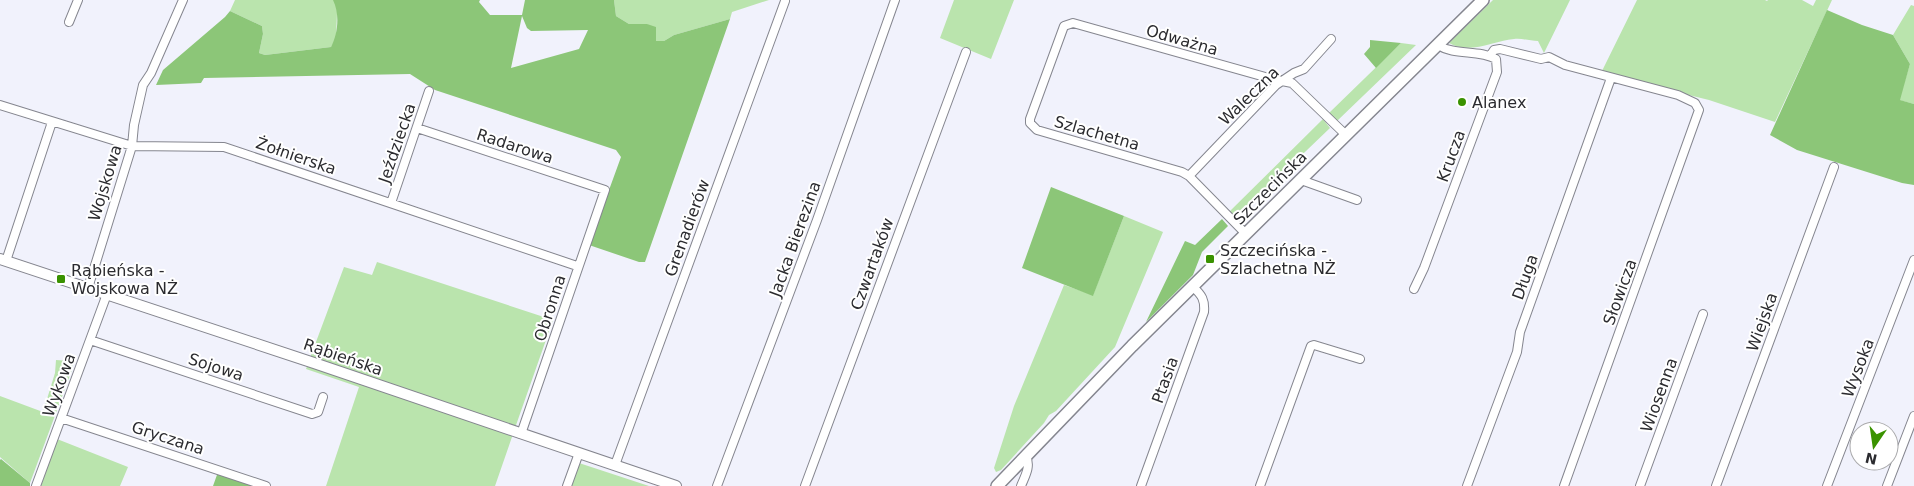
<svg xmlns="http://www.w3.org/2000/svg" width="1914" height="486" font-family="'DejaVu Sans',sans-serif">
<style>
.green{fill:#bae4ad}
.forest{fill:#8cc678;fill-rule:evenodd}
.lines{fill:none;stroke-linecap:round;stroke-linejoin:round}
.minor-casing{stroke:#85868f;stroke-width:10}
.tertiary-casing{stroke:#85868f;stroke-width:12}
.secondary-casing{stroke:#85868f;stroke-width:14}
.minor{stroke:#fff;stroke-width:8}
.tertiary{stroke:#fff;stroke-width:10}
.secondary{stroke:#fff;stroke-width:11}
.poi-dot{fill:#3a9200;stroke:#fff;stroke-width:2}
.labels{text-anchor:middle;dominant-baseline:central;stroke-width:4;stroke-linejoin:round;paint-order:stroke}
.street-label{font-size:16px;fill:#2b2b2f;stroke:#fff}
.poi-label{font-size:16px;fill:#2b2b2f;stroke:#fff;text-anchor:start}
</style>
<rect width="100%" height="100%" fill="#f1f2fc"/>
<!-- green -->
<path class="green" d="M235,0h223l-121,14 -1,24 -5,9 -66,8 -6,-2 4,-19 -1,-8 -32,-15z
M614,0h155l-37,12 -2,7 -56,16 -10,6h-8l-9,-17h-18l-13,-8z
M954,0h60l-23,59 -51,-21z
M1493,0h77l-26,53 -6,-12c-8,0 -16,-3 -24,-2 -22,2 -44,16 -65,4z
M1637,0h128l2,1 1,-1h34l11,6 3,-6h16l-57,122 -66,-22 -73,-18 -34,-11z
M1911,5l3,1v98l-15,-4 11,-36 -17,-29z
M1401,43l15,2 -79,76 -8,-8z
M1323,119l7,9 -94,90 -7,-6z
M1124,216l39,16 -48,115 -59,64 -7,4 -5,8 -43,47 -5,2 -2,-4 20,-62 50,-121 29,10z
M377,262l176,58 -38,108 -205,-70 34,-91 28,8z
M56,360l14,1 3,6 -43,116 -30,-26v-61l43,16 12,-39z
M308,364l205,70 -18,52h-169l33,-99 -53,-18z
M57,439l71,28 -8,19h-79z
M579,463l70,23h-79z"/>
<!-- forest -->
<path class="forest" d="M333,0h147l-1,2 11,13h32l3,-15h89l2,16 13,8h18l9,3v14h8l10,-6 56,-16 -85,243h-6l-50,-17 32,-88 -5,-7 -181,-60 -25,-16 -206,4 -3,5 -45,2 7,-15 62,-53 5,-6 32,15 1,8 -4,19 6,2 66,-8c7,-13 9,-33 2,-47zM522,16l5,12 4,3 57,-1 -9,19 -68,19z
M1827,10l35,15 31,10 17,29 -10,36 14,4v81l-12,-2 -105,-33 -27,-15z
M1370,40l31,3 -25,25 -12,-14 6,-7z
M1051,187l73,29 -31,80 -71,-28z
M1222,219l6,7 -26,26 -9,23 -47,47 39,-81 10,4z
M1,459l29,24v3h-30v-26z
M218,472l38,14h-43z"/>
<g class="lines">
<defs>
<path id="minor" d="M69,22l9,-22
M1490,56l4,-6 6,-1 41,10 8,-2 16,8 113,30 17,8 4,7 -135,376
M0,105l132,41 92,1 353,119
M417,128l188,62 -84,244
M1189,176l87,-91 18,-12 10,-4 27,-30
M1301,180l56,20
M391,203l38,-112
M1246,234l-57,-58 -7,-4 -145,-42 -7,-7v-4l34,-93 9,-3 199,56 20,4 54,52
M6,261l46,-139
M88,288l44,-142 2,-21 9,-40 8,-12 32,-73
M1414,289l10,-21 73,-196 -1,-13c-18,-10 -41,-3 -58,-14
M90,340l222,74 6,-2 5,-15
M61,418l205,68
M615,465l170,-464
M36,486l71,-192
M567,486l12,-33
M717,486l100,-266 78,-220
M805,486l161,-434
M1021,486c4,-10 10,-19 5,-30
M1141,486l63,-174c1,-12 -2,-17 -11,-25
M1260,486l51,-140 3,-1 46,14
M1467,486l50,-134 3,-20 91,-254
M1640,486l63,-172
M1716,486l118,-319
M1827,486l87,-226
M1887,486l27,-70"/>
<path id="tertiary" d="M0,259l314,104 362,123"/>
<path id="secondary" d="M997,486l135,-140 351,-346"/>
</defs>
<!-- minor casing -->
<use href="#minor" class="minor-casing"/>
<!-- tertiary casing -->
<use href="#tertiary" class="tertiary-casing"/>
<!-- secondary casing -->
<use href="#secondary" class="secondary-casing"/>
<!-- minor -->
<use href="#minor" class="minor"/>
<!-- tertiary -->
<use href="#tertiary" class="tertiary"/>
<!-- secondary -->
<use href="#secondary" class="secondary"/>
</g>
<!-- markers -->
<g class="poi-dot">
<circle cx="1462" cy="102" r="5"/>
<rect x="1205" y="254" width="10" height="10" rx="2.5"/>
<rect x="56" y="274" width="10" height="10" rx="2.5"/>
</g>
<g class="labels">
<!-- street labels -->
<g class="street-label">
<text transform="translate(1182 40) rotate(16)">Odważna</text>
<text transform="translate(1249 96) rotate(-44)">Waleczna</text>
<text transform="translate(1097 133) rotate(16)">Szlachetna</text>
<text transform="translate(397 143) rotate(-71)">Jeździecka</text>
<text transform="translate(515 146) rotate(18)">Radarowa</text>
<text transform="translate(296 156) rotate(19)">Żołnierska</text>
<text transform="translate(1451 156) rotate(-70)">Krucza</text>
<text transform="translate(105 183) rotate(-73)">Wojskowa</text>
<text transform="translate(1270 188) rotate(-45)">Szczecińska</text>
<text transform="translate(687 228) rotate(-70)">Grenadierów</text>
<text transform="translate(795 239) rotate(-70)">Jacka Bierezina</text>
<text transform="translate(872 264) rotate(-70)">Czwartaków</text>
<text transform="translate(1525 277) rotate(-70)">Długa</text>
<text transform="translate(1620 292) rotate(-70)">Słowicza</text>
<text transform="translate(550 308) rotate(-72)">Obronna</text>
<text transform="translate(1762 322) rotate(-70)">Wiejska</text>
<text transform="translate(343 357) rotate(19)">Rąbieńska</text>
<text transform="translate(216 367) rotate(18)">Sojowa</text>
<text transform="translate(1858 368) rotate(-69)">Wysoka</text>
<text transform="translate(1165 380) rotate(-70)">Ptasia</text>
<text transform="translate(59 385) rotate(-70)">Wykowa</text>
<text transform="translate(1659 395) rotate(-70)">Wiosenna</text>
<text transform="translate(168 438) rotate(18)">Gryczana</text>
</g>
<!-- poi labels -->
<g class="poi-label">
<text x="1472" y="102">Alanex</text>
<text x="1220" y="250">Szczecińska -<tspan x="1220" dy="18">Szlachetna NŻ</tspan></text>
<text x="71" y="270">Rąbieńska -<tspan x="71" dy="18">Wojskowa NŻ</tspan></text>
</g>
</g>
<!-- north arrow -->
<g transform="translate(1874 446) rotate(193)"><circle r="24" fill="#ffffff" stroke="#aaaaac"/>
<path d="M0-4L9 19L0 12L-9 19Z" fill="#3a9200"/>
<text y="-8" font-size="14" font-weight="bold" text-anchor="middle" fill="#2b2b2f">N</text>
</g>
</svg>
